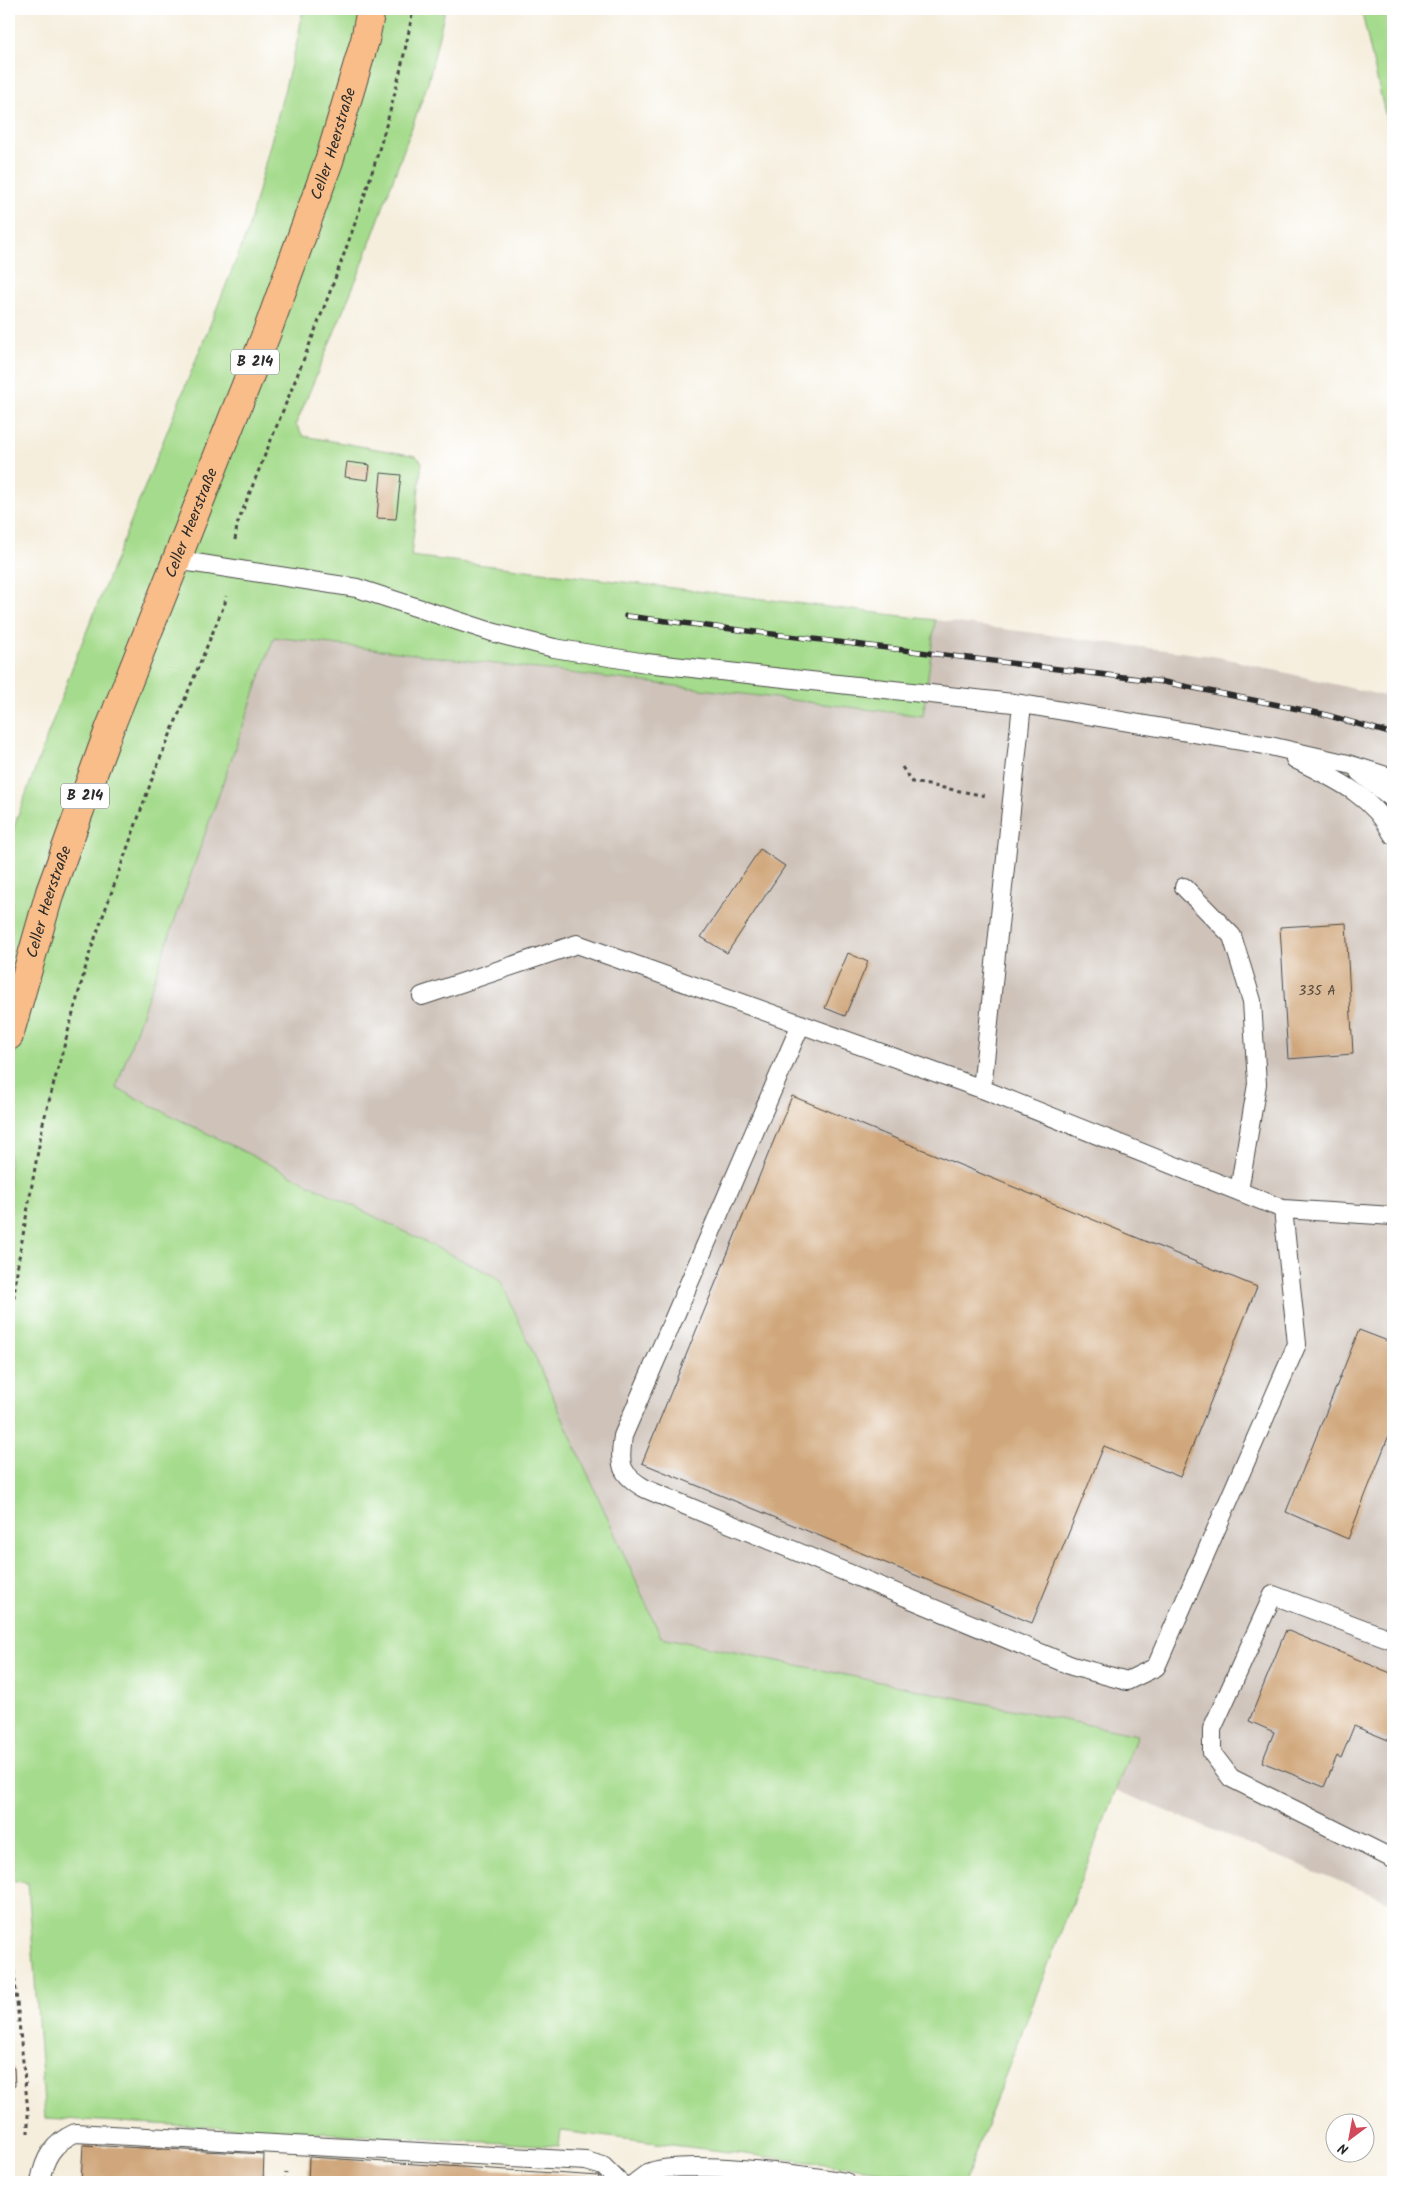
<svg xmlns="http://www.w3.org/2000/svg" width="1402" height="2191" font-family="Kalam,sans-serif">
<style>
.industrial{fill:#cec2b9}
.green{fill:#a5db8c;stroke:#68835c}
.building{fill:#d0a77b}
.lines{fill:none;stroke-linecap:round;stroke-linejoin:round}
.lane-casing{stroke:#494846;stroke-width:20}
.primary-casing{stroke:#494846;stroke-width:30}
.path{stroke:#494846;stroke-width:3;stroke-dasharray:4 4;stroke-linecap:butt}
.lane{stroke:#fff;stroke-width:18}
.primary{stroke:#f8bd88;stroke-width:28}
.rail-casing{stroke:#2b2b2b;stroke-width:5.5}
.rail{stroke:#fff;stroke-width:4;stroke-dasharray:11;stroke-linecap:butt}
.labels{text-anchor:middle;dominant-baseline:central;stroke-width:4;stroke-linejoin:round;paint-order:stroke}
.number-label{font-size:14px;fill:#544a3f}
.shield{fill:#fff;stroke:#6b6b6b;stroke-width:1}
.shield-label{font-size:15px;font-weight:bold;fill:#2b2b2b}
.street-label{font-size:16px;fill:#2b2b2b;stroke:#fff}
</style>
<rect width="100%" height="100%" fill="#fff"/>
<filter id="ink" filterUnits="userSpaceOnUse"><feTurbulence type="fractalNoise" baseFrequency=".02" numOctaves="2"/><feDisplacementMap in="SourceGraphic" scale="10" xChannelSelector="R" yChannelSelector="G"/><feConvolveMatrix kernelMatrix="1 2 1 2 8 2 1 2 1" color-interpolation-filters="sRGB"/></filter>
<filter id="wash" filterUnits="userSpaceOnUse"><feTurbulence type="fractalNoise" baseFrequency=".0096" numOctaves="4" result="noise"/><feDisplacementMap in="SourceGraphic" scale="20" xChannelSelector="R" yChannelSelector="G"/><feGaussianBlur stdDeviation="1.12" result="paint"/><feColorMatrix in="noise" values="0 0 0 0 0 0 0 0 0 0 0 0 0 0 0 0 0 1.4 0 .05"/><feComposite in="paint" operator="in"/></filter>
<g filter="url(#wash)">
<rect width="100%" height="100%" fill="#f5eedd"/>
<!-- industrial -->
<path class="industrial" d="M935,620l284,37 174,41v1205l-278,-113 21,-55 -475,-98 -161,-358 -384,-191 157,-451 649,79z"/>
<!-- green -->
<path class="green" d="M303,9h142l-17,74 -67,185 -65,156 7,12 113,20 6,6 -11,94 524,64 -12,96 -649,-79 -158,451 384,191 161,358 476,98 -173,447h-38l-14,-7 -351,-44 -2,15 -514,-28 -17,-235 -19,-3v-1040l66,-180 172,-427 51,-195z
M1361,9h32v140z"/>
<g id="blocks">
<!-- building -->
<path class="building" d="M347,462l23,3 -2,15 -23,-3z
M381,473l20,2 -5,44 -19,-1z
M760,849l25,17 -58,87 -26,-16z
M1346,923l7,131 -65,5 -8,-132z
M848,953l20,9 -23,54 -20,-8z
M792,1096l465,191 -77,190 -76,-31 -72,177 -390,-160z
M1359,1330l34,13v82l-45,114 -62,-27z
M1286,1630l107,44v68l-39,-16 -13,32 -4,-2 -13,31 -62,-25 12,-30 -25,-11z
M9,2068h5l1,18h-6z
M83,2145l181,9 -1,28h-182z
M309,2157l290,19 -1,6h-290z"/>
</g>
</g>
<g filter="url(#ink)">
<use href="#blocks" fill-opacity="0" stroke="#494846" stroke-width="1"/>
<g class="lines">
<defs>
<path id="lane" d="M176,560l181,28 138,45 59,15 92,15 376,41 248,42 78,18 45,14
M1022,704l-40,385 301,120 110,7
M1295,759c38,19 78,36 98,76
M1359,772l34,27
M1184,887l48,49 20,65 5,83 -18,107
M422,996l155,-52 405,145
M801,1024l-178,412c-4,29 -4,38 23,53l426,177 55,15 29,-14 141,-323 -14,-135
M1393,1640l-120,-45 -61,134v24l19,25 162,81
M40,2182c4,-24 13,-39 35,-49l511,28 17,5 16,16
M636,2182c4,-3 8,-6 12,-9 32,-15 160,2 198,9"/>
<g id="primary">
<path id="s1" d="M9,1036l41,-144 59,-162 158,-398 62,-171 36,-121 6,-31"/>
</g>
</defs>
<!-- lane casing -->
<use href="#lane" class="lane-casing"/>
<!-- primary casing -->
<use href="#primary" class="primary-casing"/>
<!-- path -->
<path class="path" d="M235,540l2,-15c65,-166 145,-339 176,-516
M902,767l10,15 74,14
M9,1338l9,-75 25,-140 46,-168 66,-184 70,-168 1,-7
M9,1923l19,188v22
M285,2182l1,-9"/>
<!-- lane -->
<use href="#lane" class="lane"/>
<!-- primary -->
<use href="#primary" class="primary"/>
<defs>
<path id="rail" d="M626,616l538,66 159,32 70,20"/>
</defs>
<!-- rail casing -->
<use href="#rail" class="rail-casing"/>
<!-- rail -->
<use href="#rail" class="rail"/>
</g>
</g>
<g class="labels">
<!-- number labels -->
<g class="number-label">
<text x="1317" y="991">335 A</text>
</g>
<!-- shield labels -->
<g class="shield">
<rect x="231" y="349.5" width="48" height="25" rx="4"/>
<rect x="61" y="783.5" width="48" height="25" rx="4"/>
</g>
<g class="shield-label">
<text x="255" y="362">B 214</text>
<text x="85" y="796">B 214</text>
</g>
<!-- street labels -->
<g class="street-label">
<text stroke="none"><textPath href="#s1" startOffset="950">Celler Heerstraße</textPath></text>
<text stroke="none"><textPath href="#s1" startOffset="545">Celler Heerstraße</textPath></text>
<text stroke="none"><textPath href="#s1" startOffset="140">Celler Heerstraße</textPath></text>
</g>
</g>
<!-- margin -->
<rect width="1402" height="2191" fill="none" stroke="#fff" stroke-width="30"/>
<!-- north arrow -->
<g transform="translate(1350 2138) rotate(212)"><circle r="24" fill="#ffffff" stroke="#aaaaaa"/>
<path d="M0-4L9 19L0 12L-9 19Z" fill="#d1495b"/>
<text y="-8" font-size="14" font-weight="bold" text-anchor="middle" fill="#2b2b2b">N</text>
</g>
</svg>
